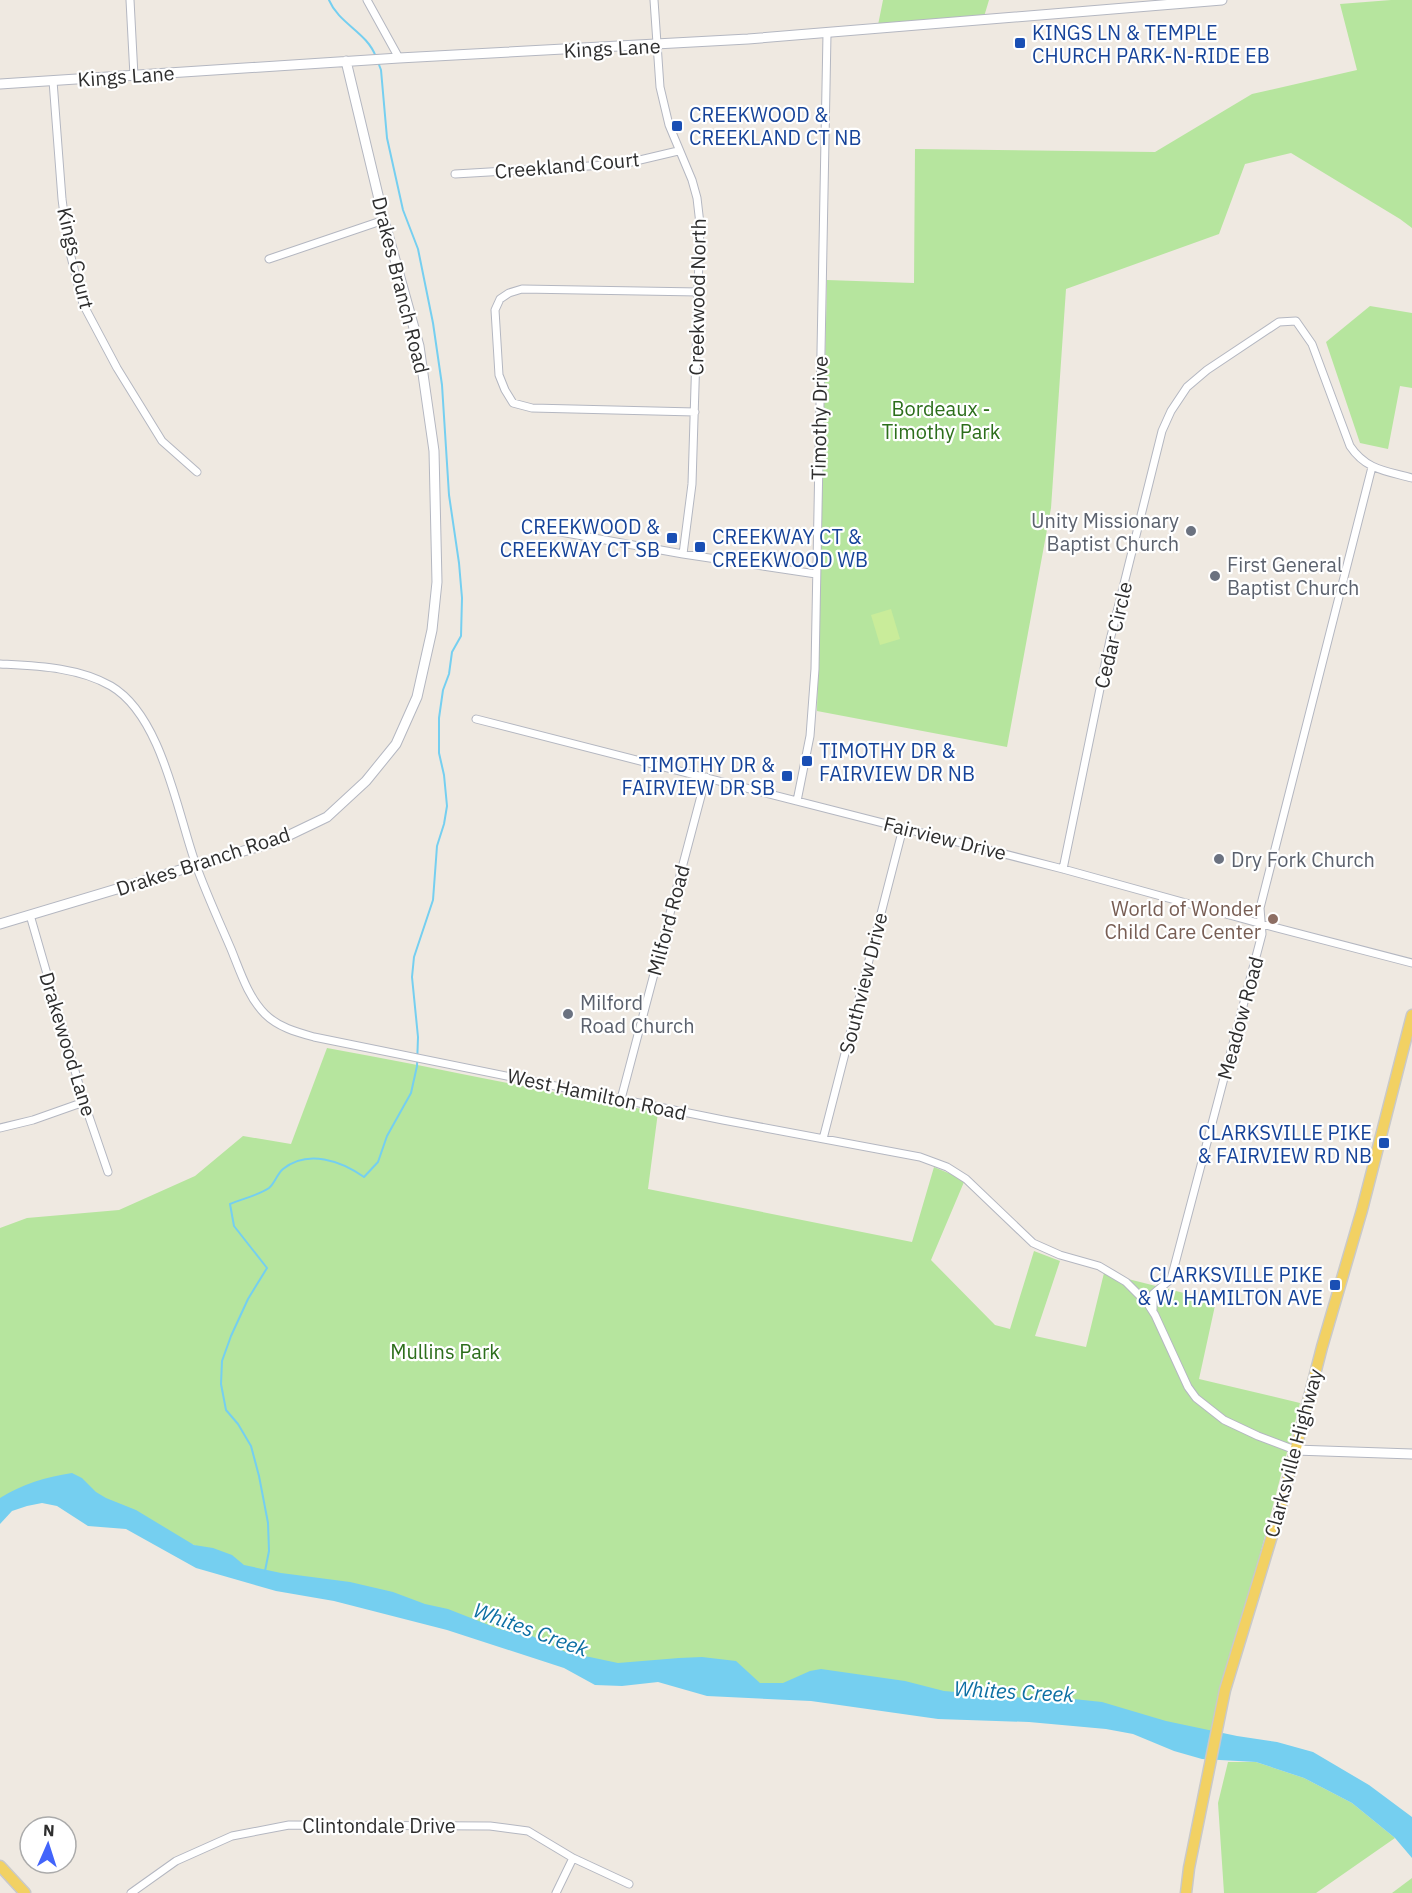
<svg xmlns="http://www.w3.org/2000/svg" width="1412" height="1893" font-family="'IBM Plex Sans',sans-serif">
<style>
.green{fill:#b6e59e}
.pitch{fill:#c9ec9a}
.water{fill:#75cff0}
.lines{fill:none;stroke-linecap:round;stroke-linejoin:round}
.stream{stroke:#75cff0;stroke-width:2}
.street-casing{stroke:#b4b7c1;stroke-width:9}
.secondary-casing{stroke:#b4b7c1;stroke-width:11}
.primary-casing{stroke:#c9c9c9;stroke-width:13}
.street{stroke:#fff;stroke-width:7}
.secondary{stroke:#fff;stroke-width:9}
.primary{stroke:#f2d163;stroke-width:10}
.transit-dot{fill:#1a4fb4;stroke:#fff;stroke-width:2}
.worship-dot{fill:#6b7280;stroke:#fff;stroke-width:2}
.education-dot{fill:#8d6e63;stroke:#fff;stroke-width:2}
.labels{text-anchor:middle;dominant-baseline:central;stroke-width:4.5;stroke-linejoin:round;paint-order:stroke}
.transit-label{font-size:20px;fill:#164399;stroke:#fff;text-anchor:start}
.street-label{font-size:20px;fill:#2e2e2e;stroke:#fff}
.park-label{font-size:20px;fill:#2c6e1b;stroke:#fff}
.worship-label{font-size:20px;fill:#5b616d;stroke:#fff;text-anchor:start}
.education-label{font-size:20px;fill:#785e54;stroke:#fff;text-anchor:end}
.water-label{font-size:21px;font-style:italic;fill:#0d6fa3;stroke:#fff}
</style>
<rect width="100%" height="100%" fill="#efe9e1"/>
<!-- green -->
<path class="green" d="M883,0h106l-6,20 -106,10z
M1391,0h21v228l-12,-9 -109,-66 -46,11 -26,70 -153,55 -15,219 -44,239 -190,-36 10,-431 87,3 1,-134 240,3 97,-58 105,-24 -17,-66z
M1370,306l42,7v75l-12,-2 -12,63 -28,-6 -34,-101z
M327,1048c111,20 220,44 331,64l-10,77 264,53 22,-75 19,8 11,7 -33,78 64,65 15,4 24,-78 26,10 -25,75 51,11 18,-74 112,28 -17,78 101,24 -88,334 -453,-50 -164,-21 -343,-96 -193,-83 -59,20v-279l27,-10 92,-8 76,-34 48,-40 48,8z
M1228,1762h28l48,16 48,25 43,35 -79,55h-92l-6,-90z
M1412,1878v15h-20z"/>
<!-- pitch -->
<path class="pitch" d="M891,609l9,30 -20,6 -9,-30z"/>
<!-- water -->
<path class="water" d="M72,1473l10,5 14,14 10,6 30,12 58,35 19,3 19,7 12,10 37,8 69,9 43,10 32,12 23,5 51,20 33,7 34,16 52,11 61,-5 23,-1 34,4 24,22h23l27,-12 11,-2 84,12 39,10 82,7h38l38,4 64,19 71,15 40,6 36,10 56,33 43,32v41l-17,-20 -43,-35 -48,-25 -48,-16 -54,-3 -28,-8 -41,-17 -27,-5 -77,-7 -91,-3 -127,-18 -104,-5 -49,-14 -36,4 -27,-1 -31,-17 -117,-38 -113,-29 -58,-10 -80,-23 -70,-39 -38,-3 -31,-20 -15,-3 -15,3 -15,5 -12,13v-26c23,-14 45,-21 72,-25z"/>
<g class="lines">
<!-- stream -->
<path class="stream" d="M329,0c10,24 38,32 47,57
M265,1571l4,-20 -1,-28 -9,-47 -8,-30 -13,-22 -12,-14 -5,-26 1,-23 9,-25 17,-37 19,-31 -33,-42 -4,-22c12,-5 29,-9 39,-16 6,-5 8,-14 14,-19 25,-20 58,-8 81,8l14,-15 9,-26 24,-43 6,-27 1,-29 -6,-60 2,-20 19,-57 4,-54 7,-22 3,-18 -3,-31 -5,-22v-35l4,-28 6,-16 3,-22 9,-16 1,-38 -3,-35 -10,-68 -7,-110 -9,-62 -15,-74 -15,-39 -16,-72 -6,-68 -3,-8"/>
<defs>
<path id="street" d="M130,0l4,76
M367,0l32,58
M654,0l6,87 9,38 23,55 5,18 3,26 -8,260 -9,70
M53,81l9,118 6,46 15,59 34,64 45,73 35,31
M455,174l168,-10 55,-13
M269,259l115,-39
M695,412l-163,-4 -19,-5 -8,-13 -6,-15 -4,-65 5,-11 9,-6 13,-4 177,3
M527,526l156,28 133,20
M0,664c37,2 78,3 111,22 51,30 66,126 85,179 10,28 23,56 35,84 9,22 17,48 34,65 13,13 31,18 49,23l409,83 197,37 27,10 19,12 67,64 27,12 39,11 27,16 22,22 7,11 33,72 8,11 28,22 34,16 37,14
M476,719l587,150 199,55 150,39
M797,801l13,-65 5,-67 12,-635
M1063,869l47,-229 52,-209 9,-20 16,-24 20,-17 72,-48 17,-1 16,23 38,102c16,24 36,25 62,32
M30,915l54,187 24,70
M621,1099l85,-322
M0,1128l33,-8 51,-18
M823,1139l80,-311
M1153,1309v-15l18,-15 91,-345 -2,-26 112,-441
M131,1893l45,-32 56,-25 57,-11 201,1 38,5 45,27 56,26
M556,1893l17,-35"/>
<path id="secondary" d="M0,84l399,-26 349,-19 474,-39
M0,924l277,-83 50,-24 39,-36 30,-37 21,-47 15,-67 5,-48 -3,-131 -15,-105 -35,-126 -38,-159
M1295,1450l117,4"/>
<path id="primary" d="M0,1866l25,27
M1186,1893l3,-25 36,-178 56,-184 41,-159 40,-137 50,-195"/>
</defs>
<!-- street casing -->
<use href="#street" class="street-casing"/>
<!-- secondary casing -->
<use href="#secondary" class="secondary-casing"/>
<!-- primary casing -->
<use href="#primary" class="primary-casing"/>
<!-- street -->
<use href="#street" class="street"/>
<!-- secondary -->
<use href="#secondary" class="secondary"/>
<!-- primary -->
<use href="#primary" class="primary"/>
</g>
<!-- markers -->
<g class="transit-dot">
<rect x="1014" y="37" width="12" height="12" rx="3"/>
<rect x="671" y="120" width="12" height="12" rx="3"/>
<rect x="666" y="532" width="12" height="12" rx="3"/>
<rect x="694" y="541" width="12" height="12" rx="3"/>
<rect x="801" y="755" width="12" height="12" rx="3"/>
<rect x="781" y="770" width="12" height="12" rx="3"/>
<rect x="1378" y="1137" width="12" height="12" rx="3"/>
<rect x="1329" y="1279" width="12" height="12" rx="3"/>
</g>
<g class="worship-dot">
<circle cx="1191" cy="531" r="6"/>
<circle cx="1215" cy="576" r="6"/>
<circle cx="1219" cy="859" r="6"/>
<circle cx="568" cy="1014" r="6"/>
</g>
<circle class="education-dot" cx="1273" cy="919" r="6"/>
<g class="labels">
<!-- transit labels -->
<g class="transit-label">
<text x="1032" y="32">KINGS LN &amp; TEMPLE<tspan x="1032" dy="23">CHURCH PARK-N-RIDE EB</tspan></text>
<text x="689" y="114">CREEKWOOD &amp;<tspan x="689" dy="23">CREEKLAND CT NB</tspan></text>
<text x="660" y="526" text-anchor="end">CREEKWOOD &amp;<tspan x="660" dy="23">CREEKWAY CT SB</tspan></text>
<text x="712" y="536">CREEKWAY CT &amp;<tspan x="712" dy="23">CREEKWOOD WB</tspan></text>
<text x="819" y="750">TIMOTHY DR &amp;<tspan x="819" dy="23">FAIRVIEW DR NB</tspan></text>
<text x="775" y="764" text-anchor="end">TIMOTHY DR &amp;<tspan x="775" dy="23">FAIRVIEW DR SB</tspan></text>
<text x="1372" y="1132" text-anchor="end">CLARKSVILLE PIKE<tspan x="1372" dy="23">&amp; FAIRVIEW RD NB</tspan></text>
<text x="1323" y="1274" text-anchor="end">CLARKSVILLE PIKE<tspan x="1323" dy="23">&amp; W. HAMILTON AVE</tspan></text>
</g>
<!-- street labels -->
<g class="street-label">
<text transform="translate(612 48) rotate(-3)">Kings Lane</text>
<text transform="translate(126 76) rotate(-4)">Kings Lane</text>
<text transform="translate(567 165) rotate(-5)">Creekland Court</text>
<text transform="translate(76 258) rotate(77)">Kings Court</text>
<text transform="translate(401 285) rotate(76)">Drakes Branch Road</text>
<text transform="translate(697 297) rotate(-89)">Creekwood North</text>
<text transform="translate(819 418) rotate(-89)">Timothy Drive</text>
<text transform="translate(1113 635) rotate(-77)">Cedar Circle</text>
<text transform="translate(945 838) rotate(14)">Fairview Drive</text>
<text transform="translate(203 861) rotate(-18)">Drakes Branch Road</text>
<text transform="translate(668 920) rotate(-75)">Milford Road</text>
<text transform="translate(863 983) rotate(-76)">Southview Drive</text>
<text transform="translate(1240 1018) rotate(-75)">Meadow Road</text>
<text transform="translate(68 1044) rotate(73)">Drakewood Lane</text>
<text transform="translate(597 1094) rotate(12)">West Hamilton Road</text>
<text transform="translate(1293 1453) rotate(-75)">Clarksville Highway</text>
<text x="379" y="1825">Clintondale Drive</text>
</g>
<!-- park labels -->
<g class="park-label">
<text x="941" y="408">Bordeaux -<tspan x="941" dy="23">Timothy Park</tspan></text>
<text x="445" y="1351">Mullins Park</text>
</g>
<!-- worship labels -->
<g class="worship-label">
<text x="1179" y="520" text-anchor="end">Unity Missionary<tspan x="1179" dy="23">Baptist Church</tspan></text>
<text x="1227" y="564">First General<tspan x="1227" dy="23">Baptist Church</tspan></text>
<text x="1231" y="859">Dry Fork Church</text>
<text x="580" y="1002">Milford<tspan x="580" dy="23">Road Church</tspan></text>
</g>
<!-- education labels -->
<g class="education-label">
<text x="1261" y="908">World of Wonder<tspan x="1261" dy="23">Child Care Center</tspan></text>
</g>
<!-- water labels -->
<g class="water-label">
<text transform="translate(531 1629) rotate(20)">Whites Creek</text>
<text transform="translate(1014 1691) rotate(3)">Whites Creek</text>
</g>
</g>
<!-- north arrow -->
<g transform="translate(48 1845) rotate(3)"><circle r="28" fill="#ffffff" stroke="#ababab" stroke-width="1.5"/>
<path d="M0-4.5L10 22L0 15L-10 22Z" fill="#4264fb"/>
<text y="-9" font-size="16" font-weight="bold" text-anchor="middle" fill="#2e2e2e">N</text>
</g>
</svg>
